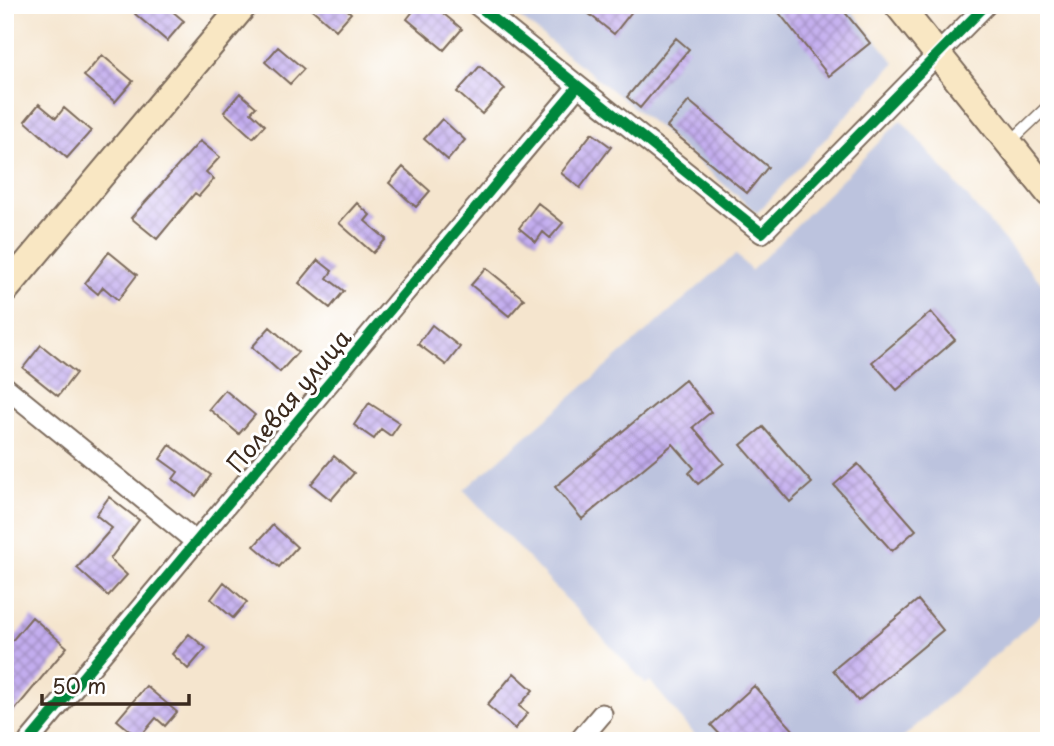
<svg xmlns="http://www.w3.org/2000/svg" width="1054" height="746" font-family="'Playpen Sans',sans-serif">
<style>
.industrial{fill:#bcc3de}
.building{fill:url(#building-cross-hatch)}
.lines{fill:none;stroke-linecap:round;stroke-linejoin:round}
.lane-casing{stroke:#7c6b5c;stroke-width:13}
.street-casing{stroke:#7c6b5c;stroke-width:23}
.secondary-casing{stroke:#7c6b5c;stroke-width:30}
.lane{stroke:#fff;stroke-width:10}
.street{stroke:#fff;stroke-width:19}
.secondary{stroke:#f9e7c3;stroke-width:26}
.cycleway-casing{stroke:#fff;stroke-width:15}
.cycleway{stroke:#00873e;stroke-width:10}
.labels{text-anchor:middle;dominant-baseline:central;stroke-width:6;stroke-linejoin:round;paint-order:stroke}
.street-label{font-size:24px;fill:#3b2a1e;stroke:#fff}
</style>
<defs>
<pattern id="building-cross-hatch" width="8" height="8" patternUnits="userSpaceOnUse" patternTransform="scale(1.75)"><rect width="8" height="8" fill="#c3adef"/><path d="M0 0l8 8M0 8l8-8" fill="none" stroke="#a08dc1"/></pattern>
</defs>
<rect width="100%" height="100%" fill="#fff"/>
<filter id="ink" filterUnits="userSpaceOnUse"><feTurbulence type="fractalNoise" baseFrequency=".0143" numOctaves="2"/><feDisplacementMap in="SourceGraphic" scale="14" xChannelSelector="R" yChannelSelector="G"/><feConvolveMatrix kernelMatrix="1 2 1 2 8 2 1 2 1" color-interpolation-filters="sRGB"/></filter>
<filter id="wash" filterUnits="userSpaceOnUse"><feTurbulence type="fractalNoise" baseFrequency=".00686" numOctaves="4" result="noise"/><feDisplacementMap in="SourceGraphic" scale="28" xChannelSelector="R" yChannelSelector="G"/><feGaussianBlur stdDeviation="1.57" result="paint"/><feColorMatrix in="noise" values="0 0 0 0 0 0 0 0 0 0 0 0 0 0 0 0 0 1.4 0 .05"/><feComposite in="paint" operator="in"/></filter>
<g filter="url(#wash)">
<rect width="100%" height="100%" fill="#f5e5ce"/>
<!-- industrial -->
<path class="industrial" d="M504,5h343l48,58 -138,150 -99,-86z
M901,120l148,172v315l-150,134h-199l-50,-60 -4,3 -182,-194 272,-236 15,17z"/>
<g id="blocks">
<!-- building -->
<path class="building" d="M143,5h22l19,16 -17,20 -32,-27z
M307,5h35l9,8 -15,17z
M418,5h15l29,24 -18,21 -37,-31z
M578,5h59l-23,29z
M773,5h66l31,38 -41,33z
M676,38l13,11 -49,59 -13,-11z
M278,47l26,22 -14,15 -25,-22z
M102,55l31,26 -18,21 -31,-26z
M480,66l25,23 -23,25 -25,-22z
M240,93l16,14 -5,5 14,13 -12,13 -29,-26z
M689,101l79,66 -21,26 -80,-66z
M39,104l17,14 8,-10 27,23 -24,27 -42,-37z
M442,119l23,21 -17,20 -24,-21z
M592,133l19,14 -31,41 -19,-15z
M200,141l20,16 -14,15 8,7 -15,17 -4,-3 -38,46 -26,-21z
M403,167l27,24 -14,16 -27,-24z
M357,203l13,12 -5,6 21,18 -13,14 -34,-30z
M538,203l25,20 -13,15 -7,-6 -7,10 -17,-14z
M109,252l28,23 -19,25 -15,-13 -5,7 -13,-11z
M318,260l14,11 -5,7 17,13 -14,17 -31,-25z
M486,268l38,31 -15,17 -38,-31z
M931,312l24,28 -58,50 -25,-28z
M432,325l28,22 -14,18 -28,-21z
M270,327l28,25 -18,20 -28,-25z
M41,345l35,28 -18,23 -35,-28z
M685,380l26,32 -18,15 31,36 -26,21 -9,-11 5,-5 -21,-24 -91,75 -27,-32z
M225,390l30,25 -16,19 -30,-25z
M369,403l31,20 -9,13 -10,-7 -7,10 -20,-14z
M763,427l49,56 -22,19 -49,-57z
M170,445l41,30 -15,21 -23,-17 5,-7 -18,-13z
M334,456l20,17 -23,27 -20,-16z
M858,464l58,66 -24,21 -58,-66z
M109,497l30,23 -29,39 17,16 -19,21 -31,-28 35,-40 -16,-13z
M273,525l24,22 -18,20 -25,-21z
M224,582l23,20 -14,16 -22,-19z
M918,600l25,30 -85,71 -25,-31z
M32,617l35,30 -62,75v-73z
M189,634l17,14 -18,21 -16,-15z
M514,673l19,17 -14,16 9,7 -13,16 -28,-24z
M146,686l31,26 -12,14 -9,-8 -17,20 -22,-18z
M754,686l49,55h-77l-15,-16z"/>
</g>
</g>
<g filter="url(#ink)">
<use href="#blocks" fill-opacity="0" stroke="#7c6b5c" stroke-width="2"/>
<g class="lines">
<defs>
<path id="lane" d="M1011,141l38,-36"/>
<path id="street" d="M477,5l285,228 224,-228
M5,387l191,155
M29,741l549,-655
M579,741l23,-27"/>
<path id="secondary" d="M898,5l151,188
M5,290l239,-285"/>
</defs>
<!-- lane casing -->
<use href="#lane" class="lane-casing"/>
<!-- street casing -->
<use href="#street" class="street-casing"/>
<!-- secondary casing -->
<use href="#secondary" class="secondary-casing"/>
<!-- lane -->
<use href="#lane" class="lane"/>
<!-- street -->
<use href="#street" class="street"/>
<!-- secondary -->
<use href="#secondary" class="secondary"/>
<defs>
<path id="cycleway" d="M477,5l285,228 224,-228
M29,741l549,-655"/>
</defs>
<!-- cycleway casing -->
<use href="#cycleway" class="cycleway-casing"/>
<!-- cycleway -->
<use href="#cycleway" class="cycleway"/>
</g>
</g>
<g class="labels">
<!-- street labels -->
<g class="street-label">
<text transform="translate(288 400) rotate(-50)">Полевая улица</text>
</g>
</g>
<!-- margin -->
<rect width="1054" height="746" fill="none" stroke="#fff" stroke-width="28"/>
<!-- scale -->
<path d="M42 694v10h147v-10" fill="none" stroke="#3b2a1e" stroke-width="3.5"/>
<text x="52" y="694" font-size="21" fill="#3b2a1e" stroke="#ffffff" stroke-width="5" paint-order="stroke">50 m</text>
</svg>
